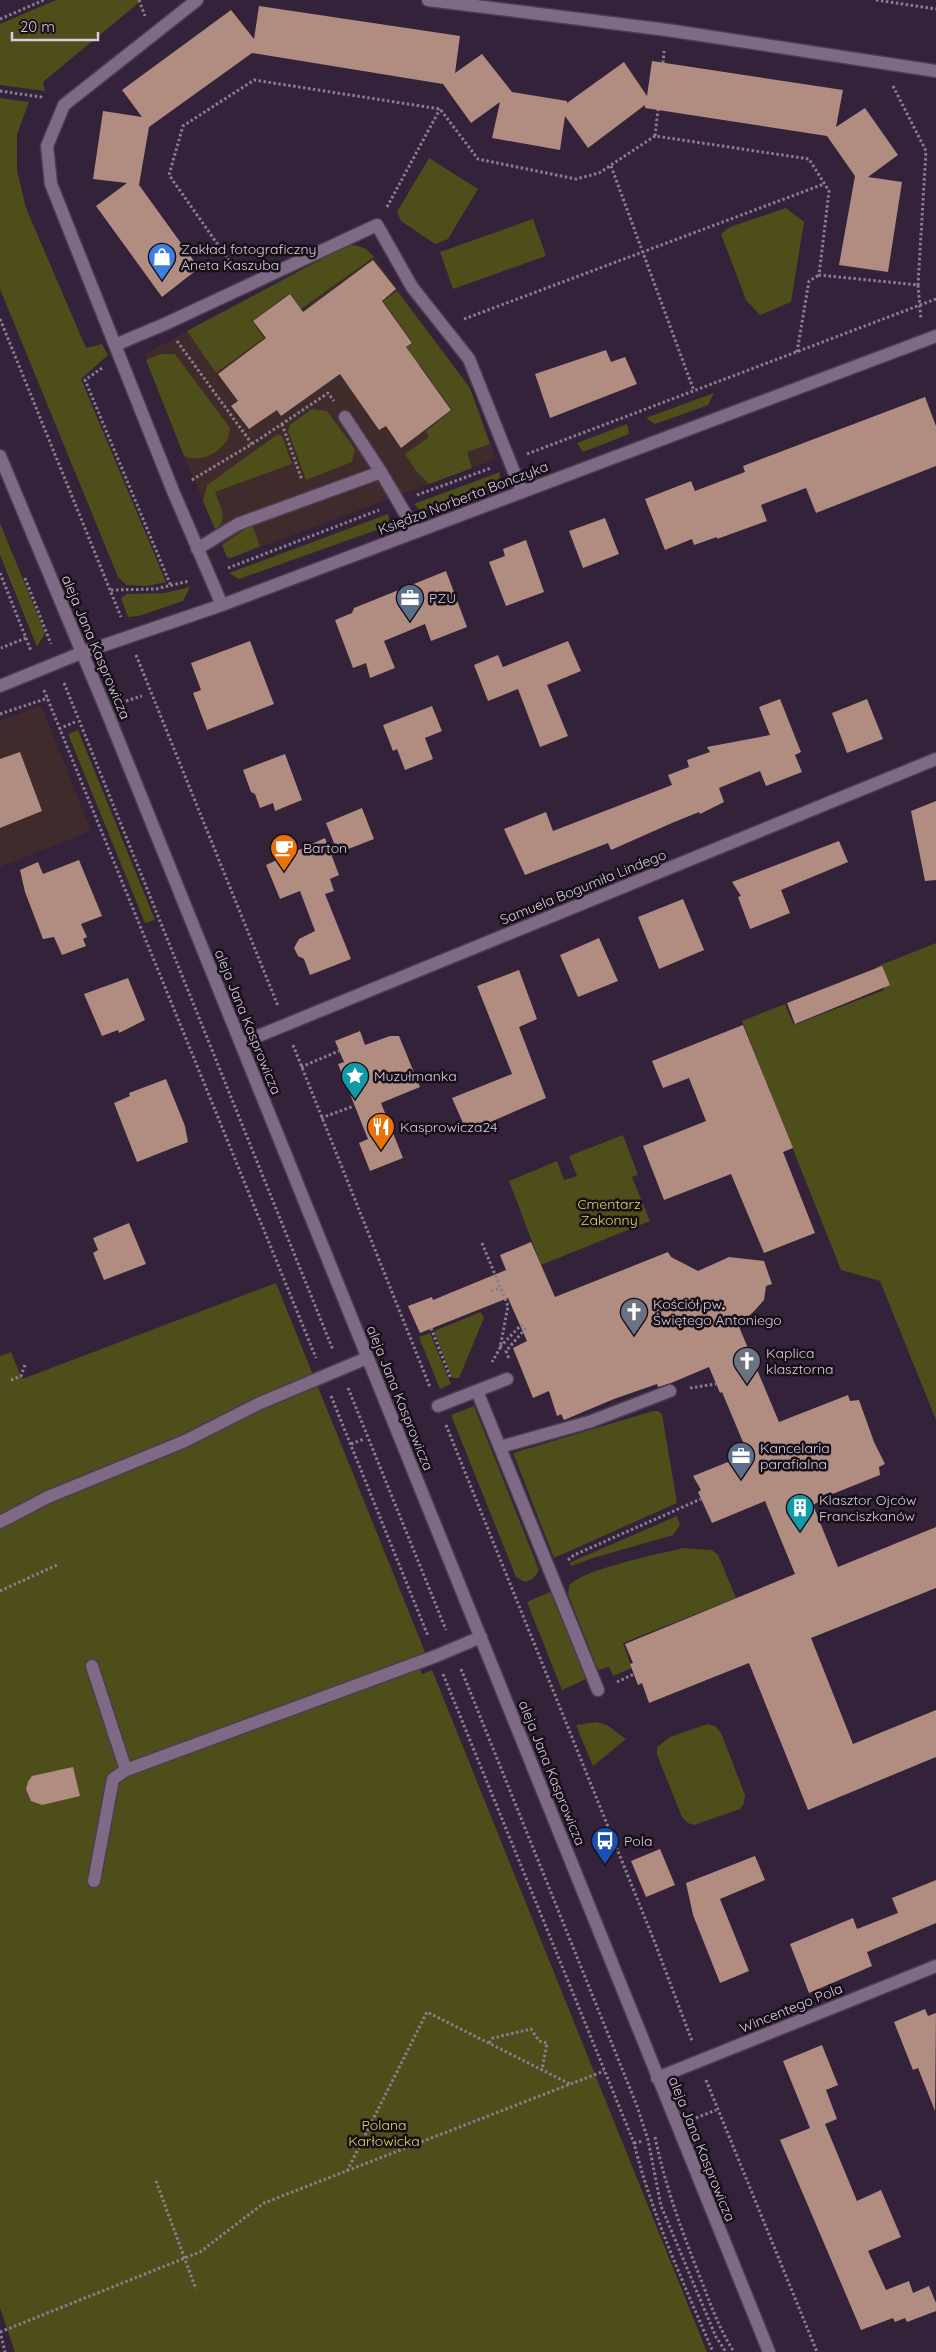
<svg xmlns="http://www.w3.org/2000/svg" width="936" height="2352" font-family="Quicksand,sans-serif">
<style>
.commercial{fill:#3f2b2c}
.green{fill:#4d4e19}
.building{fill:#b18d81}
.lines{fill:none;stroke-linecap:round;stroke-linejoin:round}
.minor-casing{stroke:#4c3d51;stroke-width:15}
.path{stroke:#8b7d8f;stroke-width:3;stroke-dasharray:2.5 2.5;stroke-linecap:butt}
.minor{stroke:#7e6a84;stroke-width:12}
.labels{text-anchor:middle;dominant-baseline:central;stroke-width:5;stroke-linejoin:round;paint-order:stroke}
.poi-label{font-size:14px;fill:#d8cddb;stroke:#170f19;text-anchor:start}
.street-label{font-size:14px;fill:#d8cddb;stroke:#170f19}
.park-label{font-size:14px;fill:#d8dd57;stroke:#170f19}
</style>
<rect width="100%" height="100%" fill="#332239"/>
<!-- commercial -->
<path class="commercial" d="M348,245h7l11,3 8,9 96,131 26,71 -265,99 -4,-1 -43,-101 -39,-102z
M41,705l50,126 -91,36v-146z"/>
<!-- green -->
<path class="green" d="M56,0h86l-99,82 2,9 -45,-6v-61z
M0,98l29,4 -12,32v36l9,38 60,140 16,-4 6,11 -27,24 85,203 -19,4 -21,-1 -8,-8 -118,-288z
M429,158l49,31 -30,50 -13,5 -34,-23 -4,-9z
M786,208l18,14 -13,80 -31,13 -14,-15 -25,-66 9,-7z
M533,219l13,37 -93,33 -13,-37z
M348,245c12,0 18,3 26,12l-73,52 -11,-16 -38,28 12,17 -48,35 -29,-42z
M397,291l73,97 20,56 -23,8 5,16 -43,16 -12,-12 -12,-18 24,-17 -3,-6 26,-21 -32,-45 -8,4 -12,-17 13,-9 -30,-42z
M160,354h15l55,74c-1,22 -27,36 -46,28l-38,-96z
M714,393l-6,12 -8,3 -45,16 -9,-6z
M312,409l15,2 28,38 -3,13 -46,18 -18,-49 2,-6z
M627,424l2,10 -46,18 -6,-9z
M278,434l4,2 10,28 -77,28c4,12 15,29 0,37l-12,-28 4,-16z
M500,472l-1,11 -77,29 -8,-8z
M388,514l1,6 -4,7 -146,52 -10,-6z
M0,523l45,110 -8,14 -37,-92z
M249,526l4,1 7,19 -29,12 -4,-1 -5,-12z
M190,587l-7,14 -44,15 -11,1 -7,-19 6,-4 38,-1z
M78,730l77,190 -10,3 -77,-189z
M936,943v477l-56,-139 -39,-11 -99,-249 43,-17 9,21 90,-35 -8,-23z
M623,1135l15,40 -6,2 18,44 -109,44 -32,-84 48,-20 7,19 13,-4 -8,-20z
M276,1283l149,369 -9,4 6,18 10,-4 275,682h-692l-15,-44v-952l11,-4 11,27z
M481,1312l3,6 -25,60h-7l-18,-47z
M430,1333l21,51 -11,5 -21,-52z
M474,1406l65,164 -6,9 -8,3 -9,-5 -65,-162z
M653,1411h5l4,3 15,89 -123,55 -41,-105z
M677,1516l3,9 -7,10 -83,24 -19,7 -2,-3z
M683,1548l29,2 6,5 18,43 -113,45 9,25 -19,8 -4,-9 -11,3 -30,-76 1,-8c13,-17 91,-32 114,-38z
M552,1591l34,88 -24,11 -35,-88z
M596,1722l11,3 19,14 -33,27 -17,-41z
M707,1724l8,2 6,7 24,62 -1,8 -4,6 -46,16 -6,-2 -6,-6 -25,-62v-8l13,-10z"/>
<!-- building -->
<path class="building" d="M259,6l201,30 -5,37 27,-19 30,38 55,9v2l57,-41 23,34 5,-35 191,29 -7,37 29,-19 33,47 -30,22 34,5 -14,90 -49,-7 16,-89 -28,-40 -182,-28v-3l-57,43 -23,-32 -5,34 -68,-12 8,-36 -29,21 -28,-39 -191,-31 -103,74 -10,58 60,83 -37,29 -66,-91 31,-23 -34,-4 10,-68 39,6 -20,-27 109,-80 23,29z
M373,260l23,29 -14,12 30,42 -6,4 45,63 -50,38 -15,-22 -7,4 -39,-56 -59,42 -4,-6 -28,19 -18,-23 7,-5 -20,-27 48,-36 -13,-17 37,-27 13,18z
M606,350l5,12 14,-5 12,27 -87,34 -15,-44z
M925,397l11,29v40l-120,47 -10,-25 -45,17 6,16 -50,18v-2l-23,8 -2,-6 -27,11 -20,-51 46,-18 4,10 50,-19 -2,-6z
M605,518l14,36 -36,14 -14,-37z
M526,540l18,52 -38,14 -17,-44 16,-6 -2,-7z
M446,571l21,56 -36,14 -6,-17 -41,17 11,27 -25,10 -4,-15 -13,5 -18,-48 17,-7 2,-5z
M250,641l24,63 -67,26 -14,-37 8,-3 -10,-27z
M568,641l13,30 -34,14 21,51 -28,11 -22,-58 -30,12 -14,-36 24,-10 5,12z
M780,699l21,53 -6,3 7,17 -36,14 -6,-15 -41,17 5,14 -24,12 -1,-2 -27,11 -61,27 -3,-7 -83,32 -21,-46 42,-17 7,19 119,-46 -4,-10 21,-8 -2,-7 23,-8 -3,-5 63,-12 -11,-28z
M867,699l16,40 -36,14 -15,-40z
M432,706l10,25 -17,7 8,21 -28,11 -8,-21 -4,2 -10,-26z
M20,752l22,59 -42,17v-69z
M285,754l17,46 -27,11 -2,-8 -13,5 -5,-14 -4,-2 -8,-22z
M936,801v79l-11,1 -14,-70z
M362,808l12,31 -36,14 -12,-30z
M325,838l14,37 -9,4 4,12 -9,3 26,65 -41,16 -6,-16 -6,-3 -4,-8 5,-9 16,-8 -15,-40 -20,8 -14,-34z
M839,841l9,21 -67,28 9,23 -40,16 -12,-32 3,-1 -9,-14z
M79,860l23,56 -21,8 6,13 -4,2 3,7 -24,9 -8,-18 -11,2 -18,-47 -5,-22 18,-8 5,12z
M683,899l21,51 -45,19 -21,-52z
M599,938l19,43 -40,16 -18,-42z
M882,966l8,19 -95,39 -8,-21z
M519,970l18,49 -18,8 27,71 -79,34 -15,-34 60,-24 -35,-88z
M128,978l17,42 -26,13 -1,-3 -16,6 -18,-42z
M743,1025l50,123 -10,4 32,81 -51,20 -33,-79 -67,26 -21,-54 63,-25 -17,-43 -26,10 -11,-27z
M360,1031l5,14 25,-9h9l21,51 -39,16 22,55 -33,13 -11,-28 9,-4 -30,-75 6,-2 -9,-21z
M166,1079l19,47 3,16 -51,20 -23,-59 16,-7 -1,-3z
M129,1223l17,41 -42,16 -11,-27 5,-3 -5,-12z
M531,1242l24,55 113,-45 3,5 27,14 31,-14 35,4 8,23 -6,2 -2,14 -8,9 -9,9 -10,4 42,100 69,-27 2,6 9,-1 15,42 11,22 -6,3 1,8 -50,20 -17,10 25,62 98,-40v61l-125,50 42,106 83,-34v47l-128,53 -59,-147 -100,40 -7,-20 -4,2 -8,-21 3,-1 -8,-19 170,-70 -30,-73 -53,22 -14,-31 3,-2 -8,-14 55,-22 -26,-62 -2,1 -11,-26 -38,16 -13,4 -1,-3 -43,15 -50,21 -3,-6 -4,2 -8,-25 -16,7 -20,-50 14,-7 -19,-43 -88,35 -12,-27 24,-9 1,3 73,-30 -6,-15z
M73,1767l7,29 -38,9 -11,-4 -5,-12 2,-7 4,-6z
M660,1849l15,36 -29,12 -15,-36z
M755,1856l10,24 -45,19 29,72 -29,12 -27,-68 -7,-32z
M936,1880v43l-69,29 5,14 -63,27 -19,-49 63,-26 4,11 41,-16 -6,-15z
M925,2009l3,7 8,-3 -1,98 -17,-43 -5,2 -19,-48z
M822,2045l16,40 -12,5 11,29 -12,5 32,77 24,-11 20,47 -33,14 18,39 23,-9 4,12 16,-7 7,17v8l-29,11 -2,-4 -10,4 -2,-4 -32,12 -81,-190 30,-12 -27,-67z"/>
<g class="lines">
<defs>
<path id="minor" d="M197,0l-133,105 -17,41 4,38 122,307 49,114
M428,0l239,30 269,41
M115,345l50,-21 212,-99 35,62 57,72 53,133
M345,417l36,55
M0,456l109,261 660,1635
M197,549l41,-25 143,-52 35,60
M0,686l81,-33 141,-48 714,-269
M241,1043l695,-284
M477,1391l121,299
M438,1406l69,-27
M500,1447l89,-25 81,-31
M0,1522l48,-25 137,-56 73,-37 109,-46
M92,1666l34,104 310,-114 45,-19
M94,1881l19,-102 13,-9
M657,2078l279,-112"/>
</defs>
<!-- minor casing -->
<use href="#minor" class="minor-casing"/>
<!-- path -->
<path class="path" d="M139,0l6,16
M876,0l60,9
M0,19l44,-19
M663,63l1,-12
M893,86l33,65 -8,134
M0,91l41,6 2,2
M655,136l3,-26
M611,166l83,225
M387,207l53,-98
M235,269l-66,-94 14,-49 71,-46 186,29 38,50 98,20 23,-6 56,-37 154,23 20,32 -10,84 99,10 3,35
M0,319l121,298
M464,319l360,-135
M177,341l75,103 -62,37
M797,352l12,-71 10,-6
M102,368l-17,12 86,206
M282,424l20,56
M252,444l76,-51 6,8
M527,454l409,-155
M417,495l74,-27
M228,568l151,-58
M0,573l26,65 -25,10
M25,578l26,66
M111,590l45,-1 33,-8
M26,638l5,13
M136,655l142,351
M64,683l269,667
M44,690l272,668
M126,701l16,-5
M0,714l48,-16
M59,729l16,-7
M293,1045l137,342
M301,1067l38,-16
M321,1118l33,-12
M482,1243l26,63 -8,42 -8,14
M491,1291l10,-3
M431,1328l20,51
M500,1347l21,-22 4,4 -19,22 3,8
M11,1380l10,-4 4,-11
M348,1388l98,242
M690,1388l26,-4
M331,1396l97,240
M446,1425l209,518 37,98
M351,1444l13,-5
M568,1560l6,-5 127,-56
M0,1591l59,-27
M461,1669l176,437 11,34 13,66 55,131 10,15
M443,1674l191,469c18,72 50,141 79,209
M617,1682l17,-8
M489,2043l4,-5 38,-9 8,12 8,2 -5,27
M706,2080l111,272
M696,2118l20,-8
M655,2137c10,48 25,89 43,135 11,28 20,55 36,80
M634,2143l9,-2
M347,2171l80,-159 143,72
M156,2181l40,108
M0,2331l5,21
M0,2332l200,-80 64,-49 340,-132"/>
<!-- minor -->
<use href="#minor" class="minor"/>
</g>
<!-- icons -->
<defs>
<symbol id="shop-pin" viewBox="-11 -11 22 30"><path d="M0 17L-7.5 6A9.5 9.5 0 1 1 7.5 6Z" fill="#3f7fe0" stroke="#170f19"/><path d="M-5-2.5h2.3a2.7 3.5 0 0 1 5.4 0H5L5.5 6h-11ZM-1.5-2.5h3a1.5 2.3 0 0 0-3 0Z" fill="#fff"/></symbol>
<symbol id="office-pin" viewBox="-11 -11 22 30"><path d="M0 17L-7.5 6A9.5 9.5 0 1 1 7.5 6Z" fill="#5c6f8a" stroke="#170f19"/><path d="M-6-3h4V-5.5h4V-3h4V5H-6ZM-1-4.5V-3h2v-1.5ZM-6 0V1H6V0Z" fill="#fff"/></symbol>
<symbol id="cafe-pin" viewBox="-11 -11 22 30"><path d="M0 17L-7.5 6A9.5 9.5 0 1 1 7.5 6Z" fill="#e8710a" stroke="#170f19"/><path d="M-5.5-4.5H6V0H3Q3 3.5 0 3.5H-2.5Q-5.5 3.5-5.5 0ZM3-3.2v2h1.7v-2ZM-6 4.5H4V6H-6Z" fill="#fff"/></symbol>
<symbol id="sight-pin" viewBox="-11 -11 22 30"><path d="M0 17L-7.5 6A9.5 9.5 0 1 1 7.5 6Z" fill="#0f9aa8" stroke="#170f19"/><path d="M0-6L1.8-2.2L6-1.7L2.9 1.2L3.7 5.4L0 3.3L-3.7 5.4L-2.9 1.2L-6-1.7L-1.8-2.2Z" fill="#fff"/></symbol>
<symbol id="restaurant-pin" viewBox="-11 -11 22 30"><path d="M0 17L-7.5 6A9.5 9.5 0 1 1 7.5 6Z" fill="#e8710a" stroke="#170f19"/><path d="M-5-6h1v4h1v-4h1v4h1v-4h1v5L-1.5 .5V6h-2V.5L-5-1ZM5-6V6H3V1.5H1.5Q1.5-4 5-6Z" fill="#fff"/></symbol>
<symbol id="church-pin" viewBox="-11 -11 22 30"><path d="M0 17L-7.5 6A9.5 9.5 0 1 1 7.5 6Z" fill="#6b7280" stroke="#170f19"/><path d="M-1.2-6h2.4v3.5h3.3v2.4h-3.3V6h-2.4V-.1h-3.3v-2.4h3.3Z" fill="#fff"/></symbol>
<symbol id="building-pin" viewBox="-11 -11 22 30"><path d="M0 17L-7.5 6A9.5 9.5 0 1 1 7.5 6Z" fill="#0f9aa8" stroke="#170f19"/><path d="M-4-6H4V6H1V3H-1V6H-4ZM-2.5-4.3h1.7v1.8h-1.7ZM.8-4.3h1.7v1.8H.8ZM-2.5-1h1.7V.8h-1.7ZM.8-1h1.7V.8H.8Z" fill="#fff"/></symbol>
<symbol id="bus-pin" viewBox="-11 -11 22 30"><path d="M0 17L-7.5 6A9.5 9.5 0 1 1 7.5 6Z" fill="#1a4fb4" stroke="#170f19"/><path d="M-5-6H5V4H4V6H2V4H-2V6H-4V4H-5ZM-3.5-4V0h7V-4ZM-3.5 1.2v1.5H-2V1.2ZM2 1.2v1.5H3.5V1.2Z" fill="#fff"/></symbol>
</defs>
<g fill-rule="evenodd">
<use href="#shop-pin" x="146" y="241" width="32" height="43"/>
<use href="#office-pin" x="394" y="582" width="32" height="43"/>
<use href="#cafe-pin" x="268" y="832" width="32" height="43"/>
<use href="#sight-pin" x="339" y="1060" width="32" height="43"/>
<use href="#restaurant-pin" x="365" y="1111" width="32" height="43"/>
<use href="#church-pin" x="618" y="1296" width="32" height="43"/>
<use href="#church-pin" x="731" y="1345" width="32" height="43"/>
<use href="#office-pin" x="725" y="1440" width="32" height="43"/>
<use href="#building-pin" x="784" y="1492" width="32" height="43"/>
<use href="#bus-pin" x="589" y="1825" width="32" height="43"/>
</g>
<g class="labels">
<!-- poi labels -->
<g class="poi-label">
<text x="181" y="249">Zakład fotograficzny<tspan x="181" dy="16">Aneta Kaszuba</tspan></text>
<text x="429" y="598">PZU</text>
<text x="303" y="848">Barton</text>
<text x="374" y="1076">Muzułmanka</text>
<text x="400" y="1127">Kasprowicza24</text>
<text x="653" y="1304">Kościół pw.<tspan x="653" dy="16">Świętego Antoniego</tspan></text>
<text x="766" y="1353">Kaplica<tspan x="766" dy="16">klasztorna</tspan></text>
<text x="760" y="1448">Kancelaria<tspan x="760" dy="16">parafialna</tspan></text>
<text x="819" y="1500">Klasztor Ojców<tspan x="819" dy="16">Franciszkanów</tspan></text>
<text x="624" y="1841">Pola</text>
</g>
<!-- street labels -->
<g class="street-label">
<text transform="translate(463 498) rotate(-21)">Księdza Norberta Bonczyka</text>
<text transform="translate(96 647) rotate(67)">aleja Jana Kasprowicza</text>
<text transform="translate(583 887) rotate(-22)">Samuela Bogumiła Lindego</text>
<text transform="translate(248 1022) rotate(68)">aleja Jana Kasprowicza</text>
<text transform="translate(400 1398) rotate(68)">aleja Jana Kasprowicza</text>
<text transform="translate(552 1773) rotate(68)">aleja Jana Kasprowicza</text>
<text transform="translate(791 2008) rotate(-22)">Wincentego Pola</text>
<text transform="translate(702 2149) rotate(68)">aleja Jana Kasprowicza</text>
</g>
<!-- park labels -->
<g class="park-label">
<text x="609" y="1204">Cmentarz<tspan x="609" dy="16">Zakonny</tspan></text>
<text x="384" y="2125">Polana<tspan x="384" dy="16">Karłowicka</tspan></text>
</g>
</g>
<!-- scale -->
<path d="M12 32v8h86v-8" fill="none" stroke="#d8cddb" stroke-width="2.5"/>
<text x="20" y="32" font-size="15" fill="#d8cddb" stroke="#170f19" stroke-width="4" paint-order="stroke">20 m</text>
</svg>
